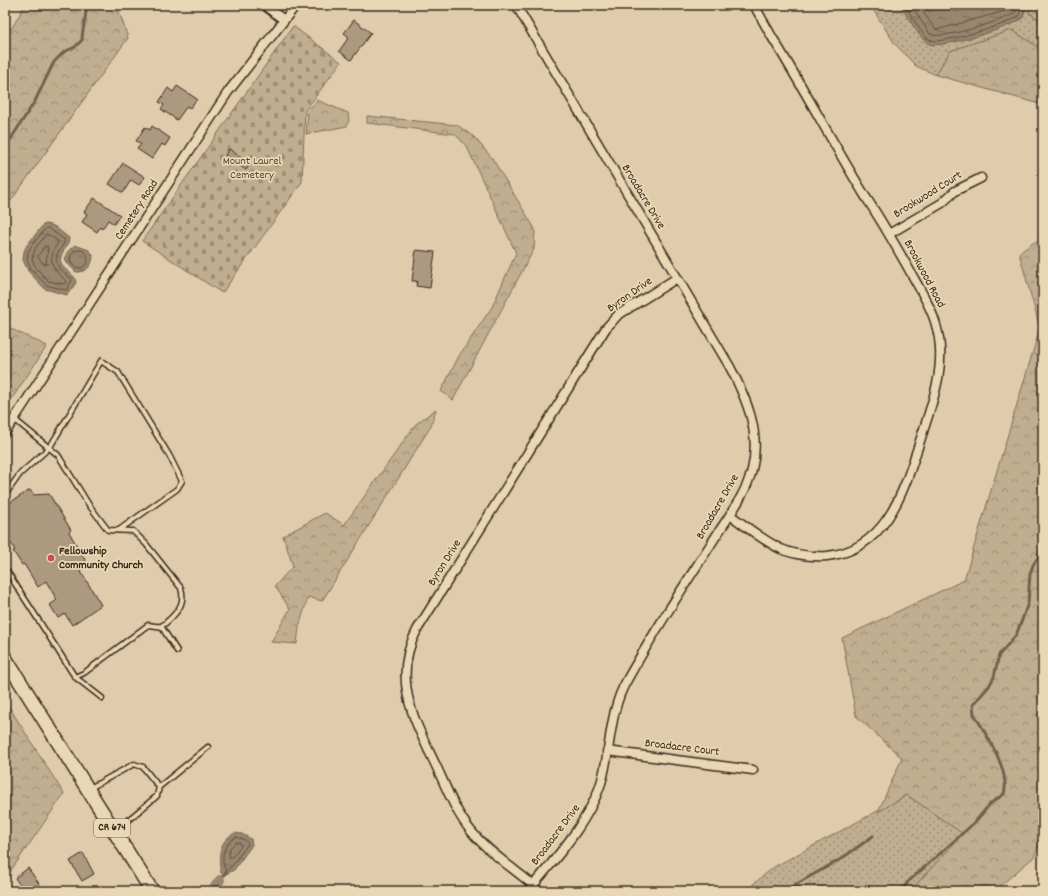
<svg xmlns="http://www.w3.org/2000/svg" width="1048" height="896" font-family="Dekko,sans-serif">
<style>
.grass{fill:url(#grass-dots);stroke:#7e6c58}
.forest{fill:url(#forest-crowns);stroke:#7e6c58}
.cemetery{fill:url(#cemetery-stones);stroke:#7e6c58}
.water{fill:url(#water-ripples);stroke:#73614e}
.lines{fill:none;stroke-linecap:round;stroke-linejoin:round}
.shore{stroke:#604f3e;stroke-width:1}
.stream{stroke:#73614e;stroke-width:3}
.canal{stroke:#98866e;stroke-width:10}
.building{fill:#ac9980;stroke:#3b2a1e}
.lane-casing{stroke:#3b2a1e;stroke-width:7}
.street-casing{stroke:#3b2a1e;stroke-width:11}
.primary-casing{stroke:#3b2a1e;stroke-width:16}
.lane{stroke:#ead7b5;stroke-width:4}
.street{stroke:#ead7b5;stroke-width:8}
.primary{stroke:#ead7b5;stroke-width:13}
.poi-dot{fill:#d1495b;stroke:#ead7b5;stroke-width:1.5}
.labels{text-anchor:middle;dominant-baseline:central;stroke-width:3.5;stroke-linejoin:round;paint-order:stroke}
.shield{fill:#ead7b5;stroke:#705e4b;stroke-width:1}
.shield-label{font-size:11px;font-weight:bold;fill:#3b2a1e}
.park-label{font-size:12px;fill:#564435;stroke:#ead7b5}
.street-label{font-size:12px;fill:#3b2a1e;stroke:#ead7b5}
.poi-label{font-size:12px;font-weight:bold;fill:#3b2a1e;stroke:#ead7b5;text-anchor:start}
</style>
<defs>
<pattern id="grass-dots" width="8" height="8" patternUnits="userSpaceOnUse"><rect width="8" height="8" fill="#c1ae91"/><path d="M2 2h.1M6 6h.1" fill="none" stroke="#9e8e76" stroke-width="1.8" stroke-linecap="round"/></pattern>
<pattern id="forest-crowns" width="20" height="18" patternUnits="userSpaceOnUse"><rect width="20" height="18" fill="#c1ae91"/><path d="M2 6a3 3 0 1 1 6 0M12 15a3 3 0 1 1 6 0" fill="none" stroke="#9e8e76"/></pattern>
<pattern id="cemetery-stones" width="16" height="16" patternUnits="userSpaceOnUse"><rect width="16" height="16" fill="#c1ae91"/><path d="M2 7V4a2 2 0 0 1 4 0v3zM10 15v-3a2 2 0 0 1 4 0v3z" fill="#9e8e76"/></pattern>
<pattern id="water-ripples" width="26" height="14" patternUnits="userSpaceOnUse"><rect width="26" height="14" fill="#98866e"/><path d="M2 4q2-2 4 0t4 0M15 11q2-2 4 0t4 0" fill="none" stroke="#7d6e5a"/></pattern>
</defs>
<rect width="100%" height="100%" fill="#e0ccac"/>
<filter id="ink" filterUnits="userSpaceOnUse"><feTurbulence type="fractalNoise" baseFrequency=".025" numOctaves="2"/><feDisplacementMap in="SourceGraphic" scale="8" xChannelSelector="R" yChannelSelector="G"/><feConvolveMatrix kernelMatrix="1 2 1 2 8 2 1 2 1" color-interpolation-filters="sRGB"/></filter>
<g filter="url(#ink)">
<!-- grass -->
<path class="grass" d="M870,5h161l-2,8 14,9v15l-5,10 -26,-17 -62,21 -14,24 -20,-9 -21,-22z
M907,795l56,39 -53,57h-165l29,-24z"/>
<!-- forest -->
<path class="forest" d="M25,5h92l11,33 -123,171v-169z
M1031,5h12v17l-14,-9z
M1012,30l26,17 5,-10v68l-107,-30 14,-24z
M317,100l31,13 1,7 -2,6 -41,8 2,-23z
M367,116l90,9 17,12 18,21 43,71 -1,20 -81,151 -12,-9 18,-35 33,-49 24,-54 -49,-106 -12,-13 -88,-11z
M1043,236v600l-9,21 -40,34h-84l53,-57 -56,-39 -29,17 24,-54 -46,-42 -14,-78 122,-58 76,-252 -21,-75z
M5,326l42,20 -42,63z
M436,409l-5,17 -109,175 -14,-4 -9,30 -2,17 -26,-2 19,-33 -15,-23 18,-20 -10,-30 42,-23 19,12 72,-101z
M6,702l58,92 -59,85v-176z"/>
<!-- cemetery -->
<path class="cemetery" d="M293,26l48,36 -36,49 -3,71 -80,111 -80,-52z"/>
<!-- water -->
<path class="water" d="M900,5h126l-3,13c-10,9 -82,31 -94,26 -9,-4 -23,-30 -29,-39z
M46,224l8,2 15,12c0,9 -11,16 -8,25 2,8 15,10 15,20l-9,12 -22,-6 -17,-18 -5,-11 1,-9 3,-6 16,-20z
M75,245l14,5 4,5c0,10 -6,18 -17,17l-11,-11 2,-9z
M235,833l7,1 9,5 1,6 -18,25 -10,5 -3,-2c-3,-16 -3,-32 14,-40z"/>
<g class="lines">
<!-- shore -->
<path class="shore" d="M905,5c5,8 17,31 25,35 11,5 80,-16 89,-24l3,-11
M911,5l19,29c10,7 74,-14 85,-21l2,-8
M918,5l18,25 69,-19 5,-2 1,-4
M48,228l17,12c-1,6 -6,9 -8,15 -4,12 8,17 15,25l-6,10 -20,-5 -15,-16 -4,-10 1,-7 6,-10 11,-13z
M47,234l11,7c-1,4 -3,6 -4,9 -7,15 3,22 12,31l-1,3 -17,-3 -13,-15 -3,-7 3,-10z
M45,246l3,1 -2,17 -2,1 -6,-8z
M70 259a9 9 0 1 1 18 0a9 9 0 1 1-18 0Z
M236,837l9,3 3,4 -17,23 -5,4c-7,-12 -2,-28 10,-34z
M237,842l3,1 1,3 -9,11h-3l1,-9z"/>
<!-- stream -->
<path class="stream" d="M5,148l30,-47 19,-39 10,-10 11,-5 7,-7c0,-12 5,-22 4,-35
M220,880l6,-8
M784,891l57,-32 32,-23
M901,891l7,-9 66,-59 17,-20 13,-9c7,-22 -18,-60 -30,-80l-1,-9 16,-19 5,-9 5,-22 17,-20 6,-15 6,-17 2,-29 3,-9 10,-15"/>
<!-- canal -->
<path class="canal" d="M212,891l8,-11"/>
</g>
<!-- building -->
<path class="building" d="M354,20l17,13 -20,27 -12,-9 10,-14 -5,-4z
M177,86l20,13 -7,9 -3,-2 -10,14 -16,-11 3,-4 -5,-3 9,-14 5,4z
M152,126l18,12 -5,8 -3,-2 -10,15 -15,-10 4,-5 -5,-3 9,-14 5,3z
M229,149l21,15 -4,6 -21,-15z
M123,163l22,14 -6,8 -8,-5 -8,13 -14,-9z
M94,198l26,17 -6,9 -6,-4 -6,9 -2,-2 -3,5 -15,-10 5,-8 -3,-2z
M416,250l19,2 -5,36 -14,-2 1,-5h-5z
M30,490l4,5 15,-1 22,36 -2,2 19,33 -8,5 21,35 -29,20 -7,-11 -7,4 -8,-13 7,-5 -11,-19 -8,6 -14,-23 -2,1 -9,-14 2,-1 -10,-17v-15l5,-7 -4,-6z
M83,853l11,21 -12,7 -12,-20z
M28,868l12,17 -9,6h-7l-9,-13z"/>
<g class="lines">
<defs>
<path id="lane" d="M14,419l44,36 31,50 19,25 25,1 13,13 35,44c4,13 -1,21 -10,30 -3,3 -7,7 -10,8 -4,1 -9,-1 -13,-1l-64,48 -9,4
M5,495l15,-21 30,-27 51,-86 17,11 51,83 13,26 -5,8 -58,41
M5,568l70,109 27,21
M161,626l16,25
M159,787l49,-40
M90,788l44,-24 9,3 16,20 -2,9 -41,34"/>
<path id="street" d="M264,5l20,15
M516,5l214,362c17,33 31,65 22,103 -7,27 -27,51 -41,74 -29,45 -58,89 -84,136 -17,29 -16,64 -24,96 -10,41 -48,84 -75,115
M889,234l53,-31 13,-12 26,-13
M5,433l223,-341 68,-87
M730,515c16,11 32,25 51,34 14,6 30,8 46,7 60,-6 77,-66 93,-115 12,-38 28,-76 16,-116 -5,-19 -16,-35 -25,-52 -14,-25 -28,-50 -44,-74 -33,-53 -62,-109 -95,-162l-18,-32
M607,751l146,19
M533,885c-20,-17 -45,-33 -62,-54 -14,-17 -24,-41 -33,-61 -22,-47 -48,-89 -21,-140l189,-302 12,-13 59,-37"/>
<path id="primary" d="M5,658l147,233"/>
</defs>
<!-- lane casing -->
<use href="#lane" class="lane-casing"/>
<!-- street casing -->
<use href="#street" class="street-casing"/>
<!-- primary casing -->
<use href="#primary" class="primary-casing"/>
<!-- lane -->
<use href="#lane" class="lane"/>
<!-- street -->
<use href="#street" class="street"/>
<!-- primary -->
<use href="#primary" class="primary"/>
</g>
</g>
<!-- markers -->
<circle class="poi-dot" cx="51" cy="558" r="4"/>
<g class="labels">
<!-- shield labels -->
<rect class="shield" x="94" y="819" width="36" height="18" rx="3"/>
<g class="shield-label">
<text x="112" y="828">CR 674</text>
</g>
<!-- park labels -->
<g class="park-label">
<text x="252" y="161">Mount Laurel<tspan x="252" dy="14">Cemetery</tspan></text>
</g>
<!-- street labels -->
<g class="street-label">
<text transform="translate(928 195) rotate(-32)">Brookwood Court</text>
<text transform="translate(643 197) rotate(59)">Broadacre Drive</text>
<text transform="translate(137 210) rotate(-57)">Cemetery Road</text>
<text transform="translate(924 274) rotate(62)">Brookwood Road</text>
<text transform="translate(630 295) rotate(-35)">Byron Drive</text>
<text transform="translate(718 507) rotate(-60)">Broadacre Drive</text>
<text transform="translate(445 563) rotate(-58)">Byron Drive</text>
<text transform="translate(682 748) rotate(7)">Broadacre Court</text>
<text transform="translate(556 835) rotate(-53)">Broadacre Drive</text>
</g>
<!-- poi labels -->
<g class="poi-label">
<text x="59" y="551">Fellowship<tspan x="59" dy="14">Community Church</tspan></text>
</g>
</g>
<!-- margin -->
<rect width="1048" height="896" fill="none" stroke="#ead7b5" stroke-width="20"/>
<rect x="10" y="10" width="1028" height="876" fill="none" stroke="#3b2a1e" stroke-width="1.5" filter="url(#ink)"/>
</svg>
